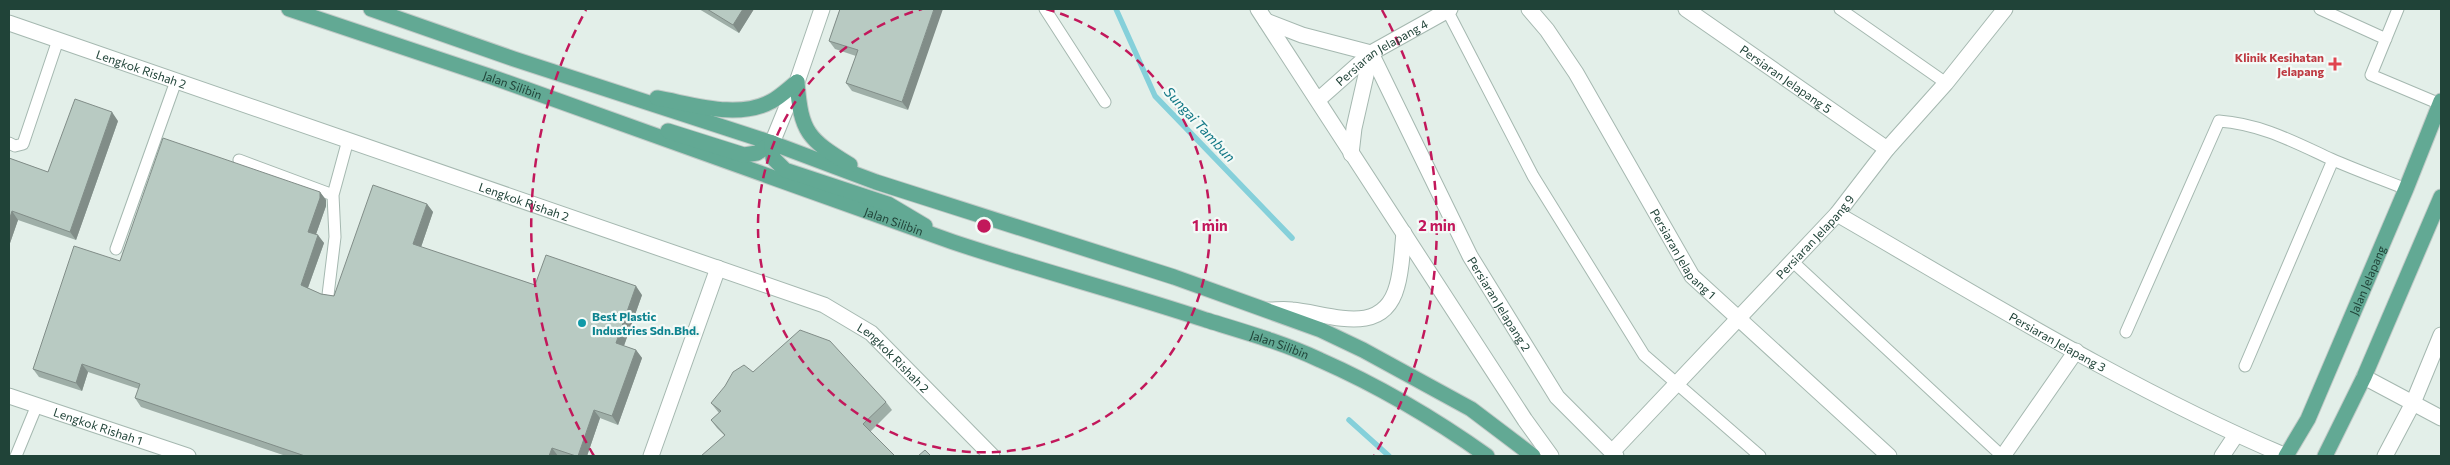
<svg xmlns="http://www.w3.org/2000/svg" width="2450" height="465" font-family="Commissioner,sans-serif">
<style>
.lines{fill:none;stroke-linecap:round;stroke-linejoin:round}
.stream{stroke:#85d0da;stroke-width:5.5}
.lane-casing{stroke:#a5b8b0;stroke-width:13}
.street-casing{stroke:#a5b8b0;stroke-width:17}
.primary-casing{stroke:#c1cac7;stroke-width:17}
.lane{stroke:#fff;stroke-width:11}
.street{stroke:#fff;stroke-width:15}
.primary{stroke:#62a994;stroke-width:15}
.wall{fill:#9eaea7}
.shaded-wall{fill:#818d88}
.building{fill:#b8cac2;stroke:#818d88}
.ring{fill:none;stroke:#c2185b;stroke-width:2.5;stroke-dasharray:9 6}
.health-dot{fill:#e0444e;stroke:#f4faf7;stroke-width:2}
.culture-dot{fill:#0f9aa8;stroke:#f4faf7;stroke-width:2}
.labels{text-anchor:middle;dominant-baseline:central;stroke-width:4.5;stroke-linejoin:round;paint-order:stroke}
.street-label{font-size:12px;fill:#204338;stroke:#f4faf7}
.health-label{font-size:12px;font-weight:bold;fill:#be3a42;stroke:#f4faf7;text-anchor:end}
.culture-label{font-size:12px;font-weight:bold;fill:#0d838f;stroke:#f4faf7;text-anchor:start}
.water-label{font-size:14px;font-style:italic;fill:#127886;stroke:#f4faf7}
.centre{fill:#c2185b;stroke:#f4faf7;stroke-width:2.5}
.ring-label{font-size:15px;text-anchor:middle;font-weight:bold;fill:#c2185b;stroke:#f4faf7;stroke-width:4.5;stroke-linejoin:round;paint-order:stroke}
</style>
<rect width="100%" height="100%" fill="#e3efe9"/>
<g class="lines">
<!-- stream -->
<path class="stream" d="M1116,9l39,87 137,142
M1349,420l40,36"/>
<defs>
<path id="lane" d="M1045,9l60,93
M1840,9l106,74
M2320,9l66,30
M2398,9l-27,66 69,29
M1447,10l86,166 111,179 116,101
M9,143l6,3 8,-2 35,-104
M239,160l94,35
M116,249l60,-168
M1792,261l210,195
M328,295l7,-58 -2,-42 15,-55
M2126,332l93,-211c42,3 75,21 112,38 25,11 50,20 75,30
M2245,366l88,-206
M16,456l21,-51"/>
<g id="street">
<path d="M1258,9l267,411 26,36"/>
<path id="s1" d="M1529,9l18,21 29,43 116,203 197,180"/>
<path id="s2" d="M1686,9l201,140"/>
<path d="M1266,21l36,14 69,18"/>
<path id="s3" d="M9,23l815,282 47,28 121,123"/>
<path id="s4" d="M1371,53l99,203 87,141 59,59"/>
<path id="s5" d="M1318,100l53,-47 79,-44"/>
<path d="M772,143l25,-61 25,-73"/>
<path d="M1351,154l3,-26 17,-75"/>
<path id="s6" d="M1837,214c147,85 293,176 449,242"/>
<path d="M1269,310c7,0 15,-1 23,0 36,3 91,29 105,-24 5,-17 5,-35 7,-53"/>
<path d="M2364,377l77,41"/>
<path id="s7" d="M9,396l179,60"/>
<path id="s8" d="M1612,452l225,-238 50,-65 59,-66 59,-74"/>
<path d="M651,456l67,-188"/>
<path d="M2003,456l73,-105"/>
<path d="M2222,456l14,-21"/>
<path d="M2385,456l28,-53 28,-68"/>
</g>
<g id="primary">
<path id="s9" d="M289,9l200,67 464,166c84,28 169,50 253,78 39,12 78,23 114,40 59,26 115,59 167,96"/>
<path d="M371,9l143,50 258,84 104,39 298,95 147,53 42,20 108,59 62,47"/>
<path d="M797,82c4,51 11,57 53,83"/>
<path d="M657,98c35,6 81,22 115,3 9,-5 17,-13 25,-19"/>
<path d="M668,131l76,24 13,-2 15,-10"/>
<path d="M772,143l1,15 12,12 103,34 37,22"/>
<path id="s10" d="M2286,456l22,-37 98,-230 35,-88"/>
<path d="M2325,456l39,-79 77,-180"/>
</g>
</defs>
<!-- lane casing -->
<use href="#lane" class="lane-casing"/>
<!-- street casing -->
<use href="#street" class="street-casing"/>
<!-- primary casing -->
<use href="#primary" class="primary-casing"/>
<!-- lane -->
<use href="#lane" class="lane"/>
<!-- street -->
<use href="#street" class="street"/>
<!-- primary -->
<use href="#primary" class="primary"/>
</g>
<!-- wall -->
<path class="wall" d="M699,9h55l-15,24z
M840,9l68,101 -56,-19 -6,-8 10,-27 -21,-7 -6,-8z
M118,121l-42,119 -58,-20 -9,26v-88l39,14z
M320,192l6,8v6l-10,28 8,9 -16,45 13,6 13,2 93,-92 6,8 -12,35 114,38 107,10 -18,51 12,4 6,8 -24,67 -18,-7 -13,38h-301l-145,-49 -6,-9 4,-9 -51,-17 -6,19 -43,-14 -6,-8 87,-108z
M753,372l133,30 6,8 -22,22 -146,3 -7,-7 -6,-8 8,-7 -8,-10z"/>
<!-- shaded-wall -->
<path class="shaded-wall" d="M743,9h11l-15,24 -6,-8z
M934,9h9l-35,101 -6,-8z
M112,112l6,9 -42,119 -6,-8z
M320,192l6,8v6l-12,34 -6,-8z
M427,204l6,8 -14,41 -6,-9z
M12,211l6,9 -9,26v-25z
M318,235l6,8 -18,50 -5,-8z
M636,286l6,9 -20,56 -6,-8z
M636,350l6,8 -24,67 -6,-9z
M82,364l6,8 -6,19 -6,-8z
M594,410l6,8 -13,38h-9z
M552,448l6,8h-9z"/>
<!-- building -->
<path class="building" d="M707,9h36l-10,16z
M840,9h94l-32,93 -56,-19 12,-33 -29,-9z
M75,99l37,13 -42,120 -58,-21 -3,10v-63l39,14z
M163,138l157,54v6l-12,34 10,3 -17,50 20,9 13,2 39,-111 54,19 -14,40 122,41 11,-30 90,31 -20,57 20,7 -24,66 -18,-6 -16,46h-2l-24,-8 -3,8h-244l-170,-58 5,-14 -58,-20 -6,19 -43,-14 41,-123 46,15z
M800,330l30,11 56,61 -23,22 32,32h-194l24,-21 -14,-15 10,-9 -10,-8 14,-17 8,-14 11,-7 9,7z
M925,450l6,6h-13z"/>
<!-- distance rings -->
<g class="ring">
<path d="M1046 9A226 226 0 1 1 922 9"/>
<path d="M594 456A453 453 0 0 1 586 10M1382 10A453 453 0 0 1 1374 456"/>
</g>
<!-- markers -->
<path class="health-dot" d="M2332.5 56.5h5v5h5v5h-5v5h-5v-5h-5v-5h5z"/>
<circle class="culture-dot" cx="582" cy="323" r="5"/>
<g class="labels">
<!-- street labels -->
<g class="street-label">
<text stroke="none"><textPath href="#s5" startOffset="80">Persiaran Jelapang 4</textPath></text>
<text stroke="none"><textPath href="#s3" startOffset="140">Lengkok Rishah 2</textPath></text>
<text stroke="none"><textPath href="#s2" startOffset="122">Persiaran Jelapang 5</textPath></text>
<text stroke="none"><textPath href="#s9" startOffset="236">Jalan Silibin</textPath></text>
<text stroke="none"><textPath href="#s3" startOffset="545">Lengkok Rishah 2</textPath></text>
<text stroke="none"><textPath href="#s9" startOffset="641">Jalan Silibin</textPath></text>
<text stroke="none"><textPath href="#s8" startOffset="296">Persiaran Jelapang 9</textPath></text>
<text stroke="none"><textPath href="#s1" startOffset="290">Persiaran Jelapang 1</textPath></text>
<text stroke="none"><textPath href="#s10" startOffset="194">Jalan Jelapang</textPath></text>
<text stroke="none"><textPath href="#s4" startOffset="282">Persiaran Jelapang 2</textPath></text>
<text stroke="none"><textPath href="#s6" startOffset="255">Persiaran Jelapang 3</textPath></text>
<text stroke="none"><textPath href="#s9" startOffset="1046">Jalan Silibin</textPath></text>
<text stroke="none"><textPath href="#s3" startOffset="950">Lengkok Rishah 2</textPath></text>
<text stroke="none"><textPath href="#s7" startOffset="94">Lengkok Rishah 1</textPath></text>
</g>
<!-- health labels -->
<g class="health-label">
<text x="2324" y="57">Klinik Kesihatan<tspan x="2324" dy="14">Jelapang</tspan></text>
</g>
<!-- culture labels -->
<g class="culture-label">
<text x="592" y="316">Best Plastic<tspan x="592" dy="14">Industries Sdn.Bhd.</tspan></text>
</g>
<!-- water labels -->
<g class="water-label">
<text transform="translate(1200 124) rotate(47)">Sungai Tambun</text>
</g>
</g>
<circle cx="984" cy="226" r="8" class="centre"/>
<g class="ring-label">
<text x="1210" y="231">1 min</text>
<text x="1437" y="231">2 min</text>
</g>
<!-- border -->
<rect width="2450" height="465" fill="none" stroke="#204338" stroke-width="20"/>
</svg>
